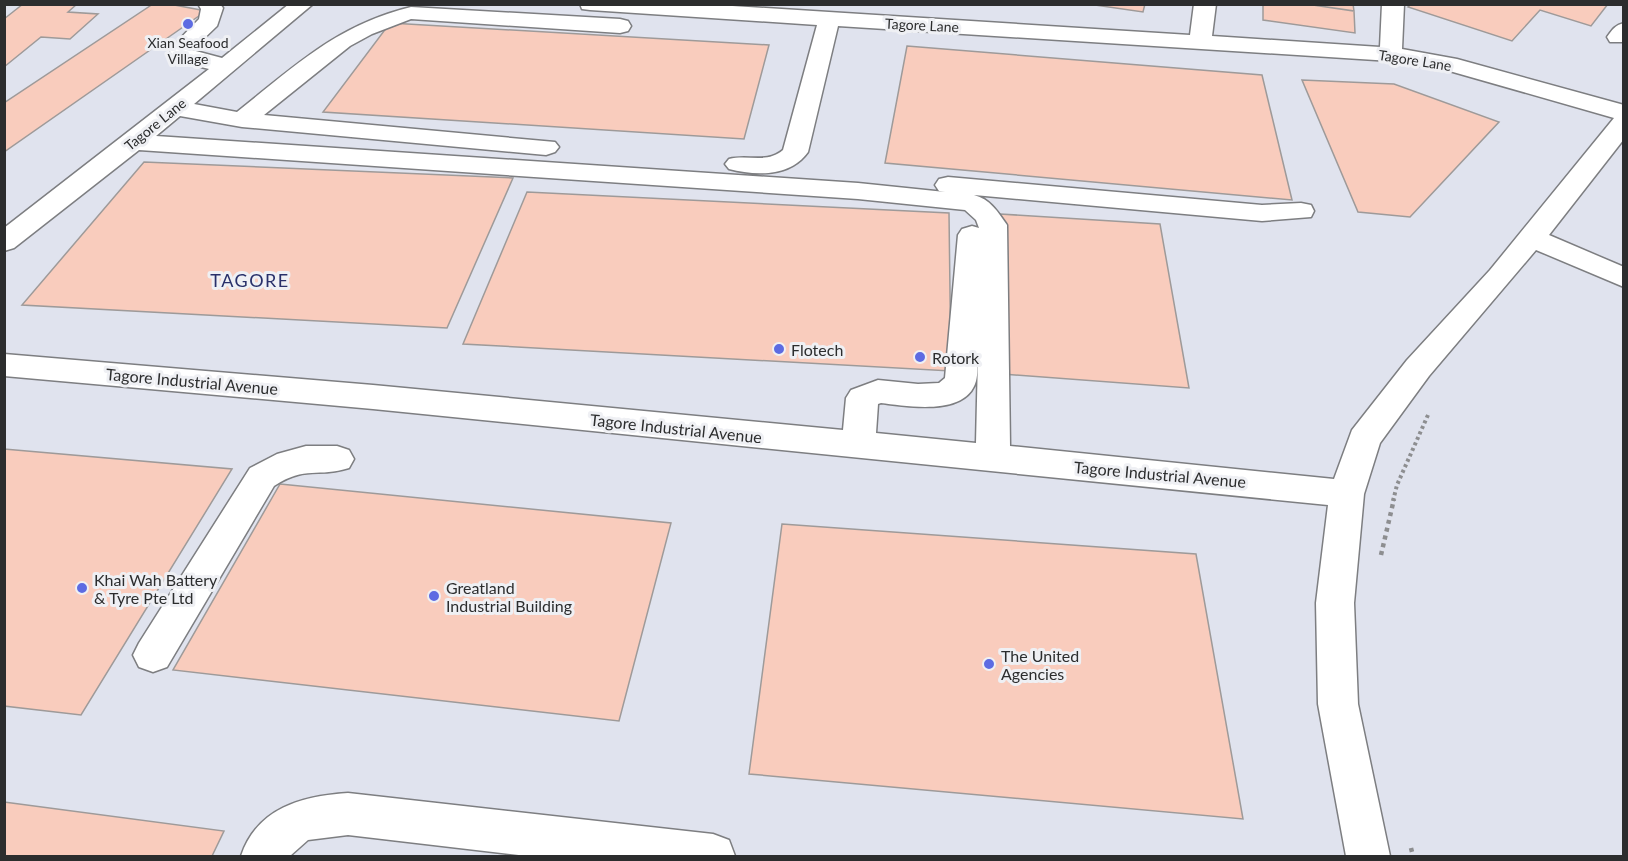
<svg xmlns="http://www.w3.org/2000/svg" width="1628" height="861" font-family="Lato,sans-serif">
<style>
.built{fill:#e0e3ee}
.building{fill:#f9ccbd;stroke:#9e9a99;stroke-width:1.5}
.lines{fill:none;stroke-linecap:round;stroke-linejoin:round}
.minor-casing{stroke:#7d7e81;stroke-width:3}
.path-far1{stroke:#8d8e90;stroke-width:4;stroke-dasharray:3 3;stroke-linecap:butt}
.path{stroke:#8d8e90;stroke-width:4.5;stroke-dasharray:4 4;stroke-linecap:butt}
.minor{fill:#fff;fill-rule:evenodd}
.poi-dot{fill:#5d6be2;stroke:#eff0f4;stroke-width:2}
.labels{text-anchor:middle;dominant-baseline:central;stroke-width:6;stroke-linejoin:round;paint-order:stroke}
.far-street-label{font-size:14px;fill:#2c2d2e;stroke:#eff0f4}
.far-poi-label{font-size:14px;fill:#2c2d2e;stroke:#eff0f4}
.poi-label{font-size:16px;fill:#2c2d2e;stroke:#eff0f4;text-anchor:start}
.street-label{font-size:16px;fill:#2c2d2e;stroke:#eff0f4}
.neighbourhood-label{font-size:18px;letter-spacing:1.5px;fill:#29306a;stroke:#eff0f4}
</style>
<rect width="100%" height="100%" fill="#eff0f4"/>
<!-- built -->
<path class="built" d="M5,5h1618v851h-1618z"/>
<!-- building -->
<path class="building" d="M23,4h54l-9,8 30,2 -28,25 -29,-2 -37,30v-48z
M153,4h16l37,7 -202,141v-49z
M1088,4h57l-2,8z
M1263,4h43l48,7 1,22 -92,-13z
M1306,4h47l1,7z
M1411,4h197l-17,22 -51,-16 -28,31 -104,-34z
M390,23l379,22 -25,94 -421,-27z
M907,46l355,29 30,125 -407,-37z
M1302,80l92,4 105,38 -89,95 -52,-5z
M144,162l369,16 -66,150 -425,-23z
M527,192l422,21 2,158 -488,-27z
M1000,214l160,10 29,164 -186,-14z
M4,449l228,20 -151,246 -77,-9z
M280,484l391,39 -52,198 -446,-51z
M782,524l414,30 47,265 -494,-45z
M4,802l220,29 -12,25h-208z"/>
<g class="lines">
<defs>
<path id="minor" d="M198,4h22l3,4 -6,18 -25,24 30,8 67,-54h24l-119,100 43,8c58,-46 100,-87 174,-105l209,12 8,2 3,5 -3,5 -8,2 -209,-14 -39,15 -22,12 -86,69 291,27 4,5 -4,5 -9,3 -304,-28 -62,-11 -24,20 702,47 87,9 -6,-1 -4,-6 4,-6 9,-2 314,28 39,-2 10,2 3,6 -3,6 -49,4 -288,-26c16,4 24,17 33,30l3,221 324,33 18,-49 55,-70 83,-90 124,-152 -168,-48 -55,-9 -553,-35 -30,126c-18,25 -52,24 -79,17l-4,-5 4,-5c18,-5 38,5 54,-9l34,-125 -227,-15 -8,-1 -2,-5h121l489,31 4,-31h22l-4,32 168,11 2,-43h22l-2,45 55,10 167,46v34l-75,96 75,32v20l-88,-37 -107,126 -49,67 -16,51 -10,109 4,101 32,152h-44l-28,-152 -2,-101 12,-98 -955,-96 -369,-33v-22l369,31 470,45 3,-32 5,-8 27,-10 40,4 21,-1 6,-5 13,-143 4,-6 10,-3 7,2 -3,-8 -11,-10 -107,-11 -719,-49 -125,98 -10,3v-23l205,-159 -32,-8 -8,-11 30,-31 2,-10zM978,357l-2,86 -100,-10 2,-29 3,-1c26,3 85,14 95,-22 2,-7 1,-16 2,-24z
M1624,23v19h-14l-3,-5c5,-7 8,-12 17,-14z
M306,446h31l12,4 5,9 -5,9c-31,10 -43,-3 -75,18l-107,181 -14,5 -14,-5 -6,-12 6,-12 111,-175 27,-14z
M348,793l365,41 16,6 6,16h-208l-179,-21 -40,5 -18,16h-49c16,-48 61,-60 107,-63z"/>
</defs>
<!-- minor casing -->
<use href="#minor" class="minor-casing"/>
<!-- path-far1 -->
<path class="path-far1" d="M1393,501l4,-16 31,-70"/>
<!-- path -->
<path class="path" d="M1381,555l13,-56
M1411,848l2,8"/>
<!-- minor -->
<use href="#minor" class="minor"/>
</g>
<!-- markers -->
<g class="poi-dot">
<circle cx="188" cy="24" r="6"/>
<circle cx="779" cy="349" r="6"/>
<circle cx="920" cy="357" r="6"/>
<circle cx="82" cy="588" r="6"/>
<circle cx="434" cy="596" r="6"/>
<circle cx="989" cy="664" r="6"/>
</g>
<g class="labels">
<!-- far-street labels -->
<g class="far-street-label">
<text transform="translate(922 25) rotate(3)">Tagore Lane</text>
<text transform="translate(1415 60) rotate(9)">Tagore Lane</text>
<text transform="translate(155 124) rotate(-39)">Tagore Lane</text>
</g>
<!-- far-poi labels -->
<g class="far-poi-label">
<text x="188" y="42">Xian Seafood<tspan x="188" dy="16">Village</tspan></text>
</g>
<!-- poi labels -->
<g class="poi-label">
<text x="791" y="349">Flotech</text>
<text x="932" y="357">Rotork</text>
<text x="94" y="579">Khai Wah Battery<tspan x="94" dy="18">&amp; Tyre Pte Ltd</tspan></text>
<text x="446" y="587">Greatland<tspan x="446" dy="18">Industrial Building</tspan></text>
<text x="1001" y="655">The United<tspan x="1001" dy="18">Agencies</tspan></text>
</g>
<!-- street labels -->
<g class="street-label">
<text transform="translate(192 381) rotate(5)">Tagore Industrial Avenue</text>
<text transform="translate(676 428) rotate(6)">Tagore Industrial Avenue</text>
<text transform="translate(1160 474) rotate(5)">Tagore Industrial Avenue</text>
</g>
<!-- neighbourhood labels -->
<g class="neighbourhood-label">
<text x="250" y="280">TAGORE</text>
</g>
</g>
<!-- border -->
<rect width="1628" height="861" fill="none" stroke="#2c2d2e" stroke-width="12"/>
</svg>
